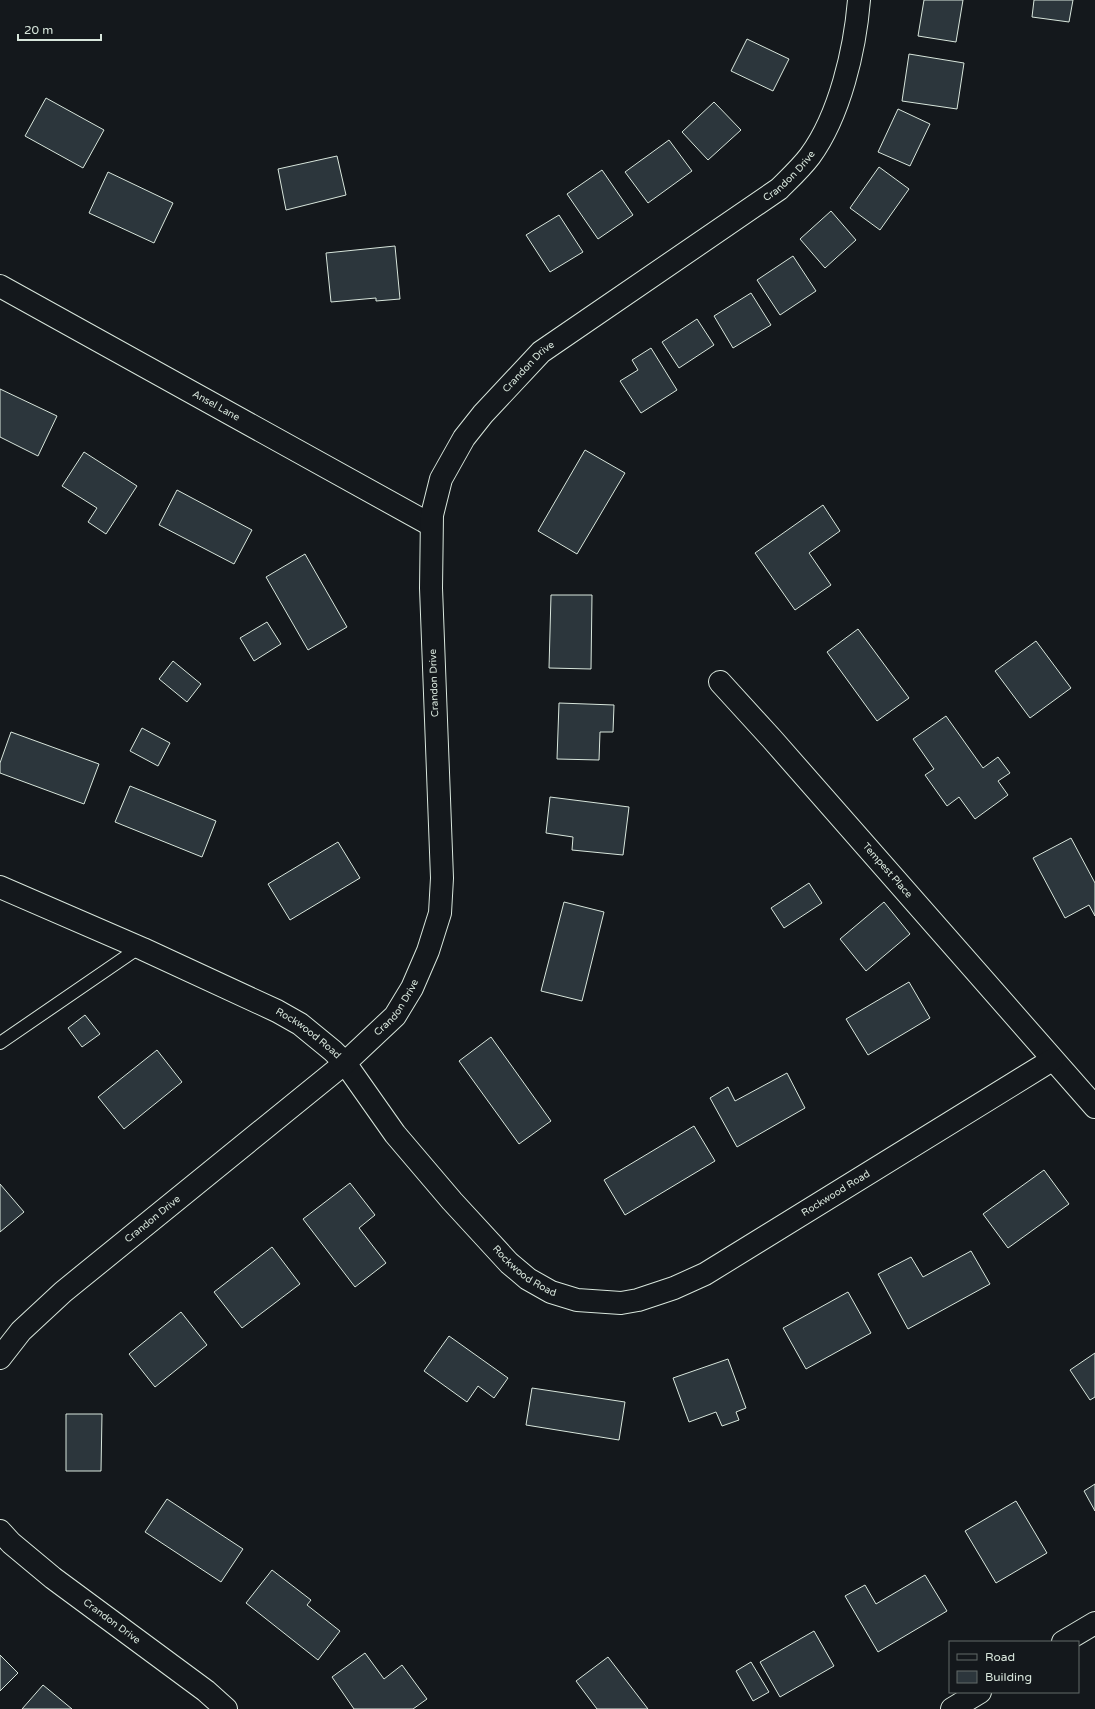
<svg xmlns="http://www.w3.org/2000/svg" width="1095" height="1709" font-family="'Varela Round',sans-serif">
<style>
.building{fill:#2c363c;stroke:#d8e6dc}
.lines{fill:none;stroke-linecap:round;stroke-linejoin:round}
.service-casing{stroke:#d8e6dc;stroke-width:14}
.minor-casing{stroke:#d8e6dc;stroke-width:24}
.tertiary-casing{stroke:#d8e6dc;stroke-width:24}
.service{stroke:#14181c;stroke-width:12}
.minor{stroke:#14181c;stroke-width:22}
.tertiary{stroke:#14181c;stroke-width:22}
.labels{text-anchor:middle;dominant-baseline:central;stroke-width:3;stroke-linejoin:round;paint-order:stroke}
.street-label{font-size:10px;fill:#d8e6dc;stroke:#14181c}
</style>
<rect width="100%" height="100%" fill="#14181c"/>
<!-- building -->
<path class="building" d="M924,0h39l-7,42 -38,-6z
M1034,0h39l-4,22 -37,-5z
M747,39l42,20 -16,32 -42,-20z
M909,54l55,9 -7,46 -55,-8z
M46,98l58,32 -21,38 -58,-32z
M714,102l27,28 -33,30 -26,-28z
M898,109l32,15 -20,42 -32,-14z
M669,140l23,31 -44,32 -23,-31z
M337,156l9,39 -60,15 -8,-41z
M879,167l30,22 -29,41 -30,-22z
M602,170l31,45 -35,24 -31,-45z
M108,172l65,31 -19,40 -65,-30z
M831,211l25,29 -31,28 -25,-29z
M559,215l24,37 -33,20 -24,-37z
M395,246l5,53 -24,2v-3l-45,4 -5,-49z
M793,256l23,35 -36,24 -23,-35z
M751,293l20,32 -38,23 -19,-32z
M697,319l17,26 -35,23 -17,-26z
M651,348l26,42 -36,23 -21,-32 18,-11 -6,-10z
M0,389l57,27 -19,40 -38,-19z
M585,450l40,23 -48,81 -39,-23z
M84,452l53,34 -31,48 -18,-12 9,-14 -35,-22z
M177,490l75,40 -18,34 -75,-39z
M823,505l17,26 -31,22 22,32 -36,25 -40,-57z
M305,554l42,73 -39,23 -42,-73z
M551,595h41l-1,74 -42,-1z
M267,622l14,22 -27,17 -14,-23z
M858,629l51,69 -32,23 -50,-69z
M1036,641l35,47 -41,30 -35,-47z
M173,661l28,23 -14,18 -28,-23z
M559,703l55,2 -1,27h-13l-1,28 -42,-1z
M946,716l37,52 15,-11 12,16 -12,8 10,14 -33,24 -16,-22 -12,9 -22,-31 9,-6 -21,-30z
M142,728l28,15 -12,23 -28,-15z
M11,732l88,32 -15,40 -84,-31v-10z
M130,786l86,35 -14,36 -87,-35z
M550,797l79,10 -6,48 -51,-5 1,-13 -27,-4z
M1071,838l24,45v33l-6,-11 -24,13 -32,-60z
M338,842l22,36 -70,42 -22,-36z
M809,883l13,20 -38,25 -13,-20z
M564,902l40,10 -22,89 -41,-10z
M884,902l26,32 -44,37 -26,-32z
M909,982l21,36 -62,37 -22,-36z
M85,1015l15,19 -18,13 -14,-19z
M491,1037l60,84 -32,23 -60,-83z
M157,1050l25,32 -58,47 -26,-32z
M787,1073l18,35 -68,39 -27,-49 18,-11 7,14z
M694,1126l21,35 -90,54 -21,-35z
M1044,1170l25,34 -61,44 -25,-34z
M350,1183l25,32 -16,13 27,35 -31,24 -52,-68z
M0,1184l24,28 -24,20z
M272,1247l28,37 -58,44 -28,-36z
M971,1251l19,33 -82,45 -30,-55 33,-17 12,20z
M848,1292l23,41 -65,36 -23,-41z
M181,1312l26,33 -52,42 -26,-33z
M449,1336l59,42 -14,20 -16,-12 -11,16 -43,-31z
M1095,1353v44l-5,3 -20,-30z
M728,1359l18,49 -10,4 3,8 -17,6 -6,-14 -27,10 -16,-44z
M532,1388l93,14 -6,38 -93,-15z
M66,1414h36l-1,57h-35z
M1095,1484v27l-11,-20z
M167,1499l76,50 -22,33 -76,-50z
M1016,1501l31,52 -51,30 -31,-52z
M272,1570l39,30 -4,5 33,26 -22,29 -72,-57z
M925,1575l22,36 -69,41 -33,-56 20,-11 11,19z
M814,1631l20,35 -54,31 -20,-35z
M365,1653l19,26 18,-14 25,34 -14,10h-59l-22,-32z
M0,1655l18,18 -18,18z
M608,1657l40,52h-51l-21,-28z
M751,1662l18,30 -16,9 -17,-30z
M43,1685l29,24h-50z"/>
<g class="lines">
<defs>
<path id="service" d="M0,1043l140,-96"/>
<g id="minor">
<path id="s1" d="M0,286l431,239"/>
<path id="s2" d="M720,682l52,57 323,368"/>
<path id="s3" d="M0,887l143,62 134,62 23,13 33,27 12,12 50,71 57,67 57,62 19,16 23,13 26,8 44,3 17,-3 36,-12 31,-14 347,-214"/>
<path id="s4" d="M0,1358l21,-27 42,-39 282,-229 50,-47 17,-28 16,-37 12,-38 2,-35 -11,-290 1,-73 9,-36 23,-41 19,-24 58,-62 238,-163c10,-10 22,-21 31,-33 30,-41 45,-107 49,-156"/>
<path id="s5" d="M0,1531l11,12 42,35 153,113 20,18"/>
</g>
<path id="tertiary" d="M1063,1642l32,-19
M952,1709l28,-17"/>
</defs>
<!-- service casing -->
<use href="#service" class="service-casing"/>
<!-- minor casing -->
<use href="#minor" class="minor-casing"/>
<!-- tertiary casing -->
<use href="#tertiary" class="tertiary-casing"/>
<!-- service -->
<use href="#service" class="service"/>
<!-- minor -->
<use href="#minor" class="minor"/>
<!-- tertiary -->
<use href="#tertiary" class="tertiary"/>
</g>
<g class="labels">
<!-- street labels -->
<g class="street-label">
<text stroke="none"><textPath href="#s4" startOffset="1539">Crandon Drive</textPath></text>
<text stroke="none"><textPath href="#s4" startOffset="1215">Crandon Drive</textPath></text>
<text stroke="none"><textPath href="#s1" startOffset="247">Ansel Lane</textPath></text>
<text transform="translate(434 683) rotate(-92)">Crandon Drive</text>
<text stroke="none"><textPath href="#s2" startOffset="252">Tempest Place</textPath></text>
<text stroke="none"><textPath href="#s4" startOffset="531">Crandon Drive</textPath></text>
<text stroke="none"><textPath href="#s3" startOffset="342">Rockwood Road</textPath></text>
<text stroke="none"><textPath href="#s3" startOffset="1014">Rockwood Road</textPath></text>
<text stroke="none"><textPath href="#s4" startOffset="207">Crandon Drive</textPath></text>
<text stroke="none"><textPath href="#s3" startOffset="666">Rockwood Road</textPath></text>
<text stroke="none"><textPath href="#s5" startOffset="144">Crandon Drive</textPath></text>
</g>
</g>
<!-- legend -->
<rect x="949" y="1641" width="130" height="52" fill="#14181c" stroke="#626a69"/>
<rect x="957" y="1654" width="20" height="6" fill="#14181c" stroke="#626a69"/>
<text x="985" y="1661" font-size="12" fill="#d8e6dc">Road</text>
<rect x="957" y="1671" width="20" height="12" fill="#2c363c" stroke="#626a69"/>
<text x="985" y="1681" font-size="12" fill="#d8e6dc">Building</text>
<!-- scale -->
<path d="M18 34v6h83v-6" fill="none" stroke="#d8e6dc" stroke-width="2"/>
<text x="24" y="34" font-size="12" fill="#d8e6dc" stroke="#14181c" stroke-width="3" paint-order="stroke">20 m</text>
</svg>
